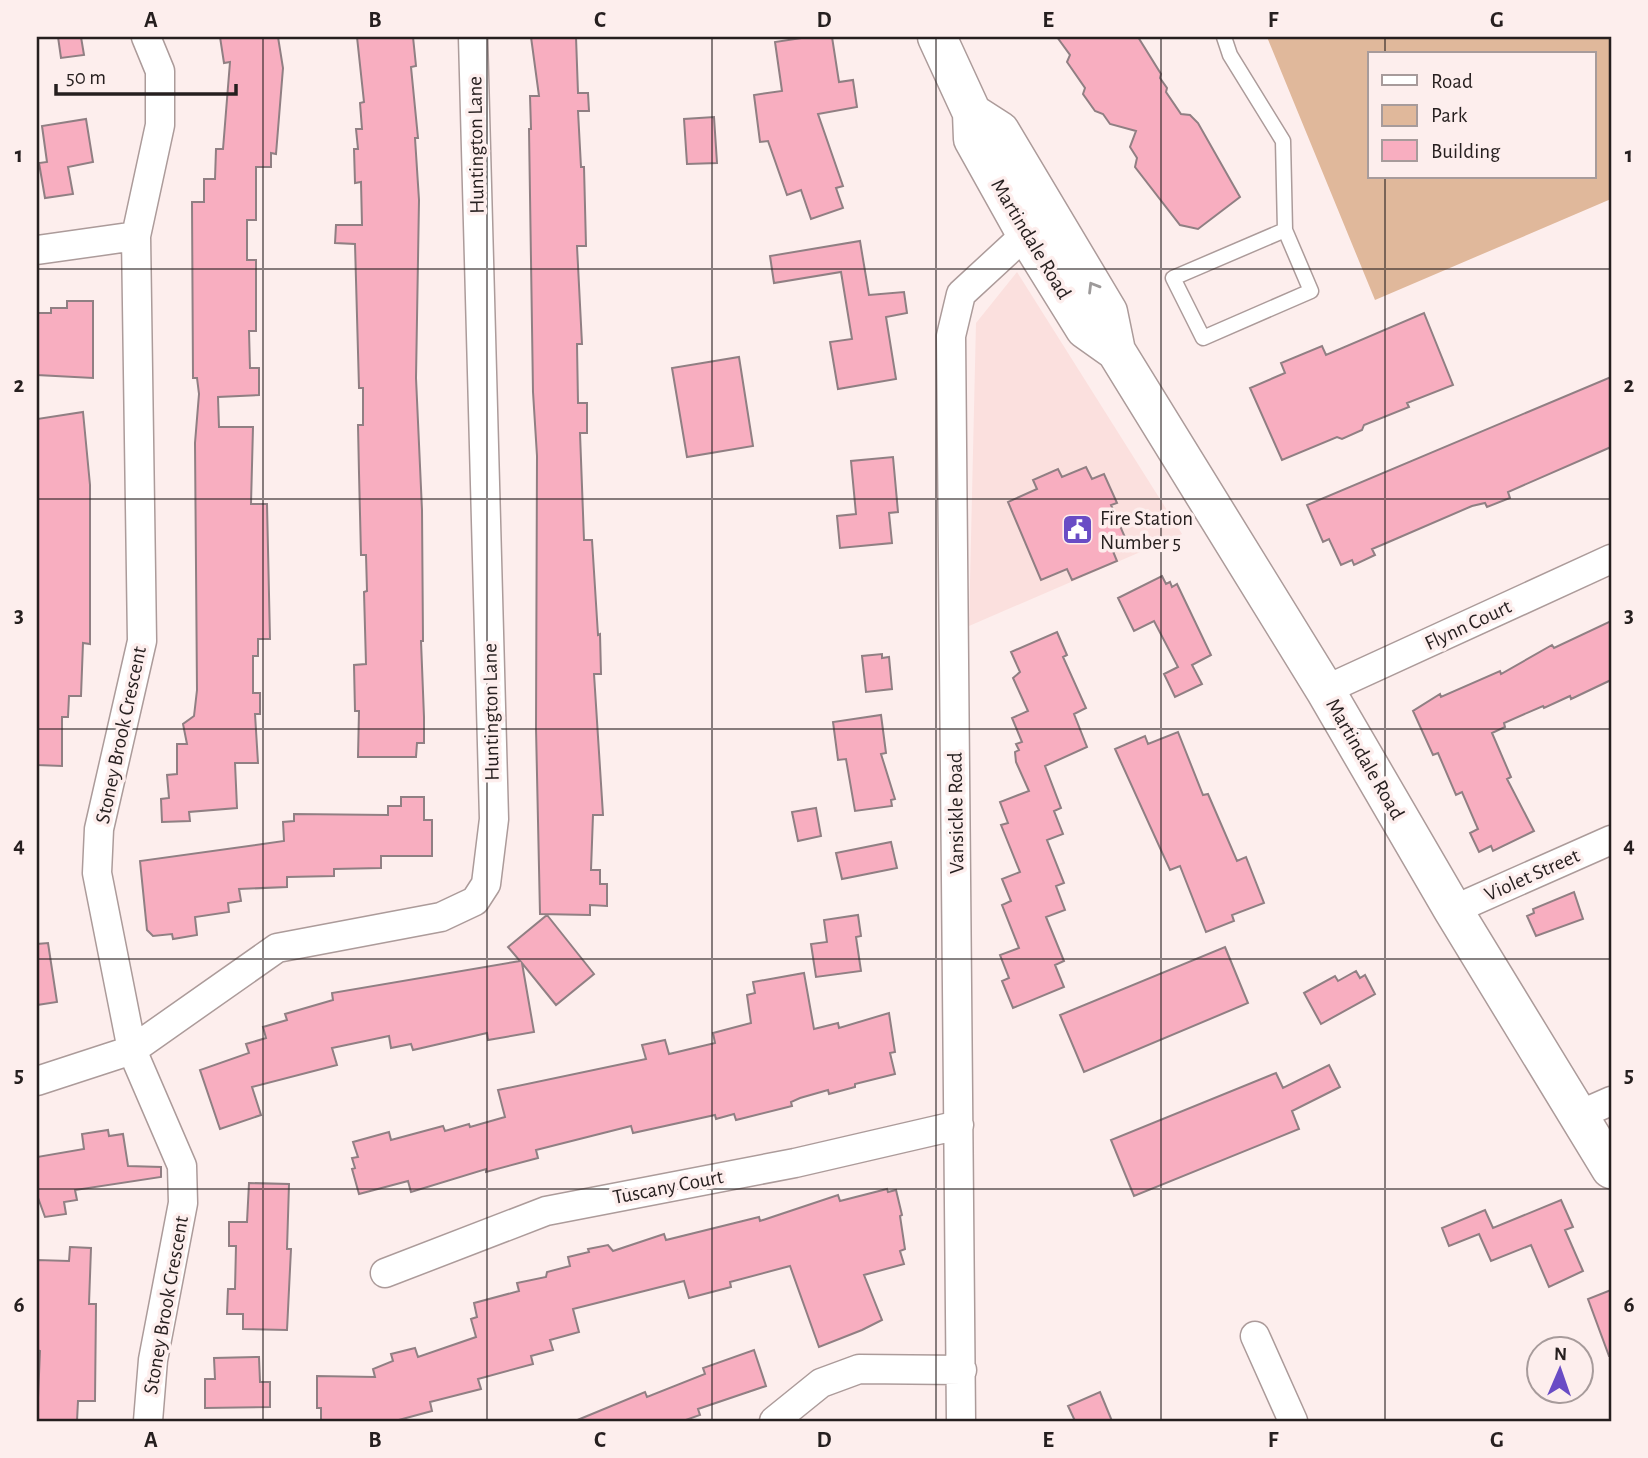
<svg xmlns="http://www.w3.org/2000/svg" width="1648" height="1458" font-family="'Alegreya Sans',sans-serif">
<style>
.built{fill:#fbe0de}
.green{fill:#e0b89b;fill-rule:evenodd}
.building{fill:#f8aec0;stroke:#907f83;stroke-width:2}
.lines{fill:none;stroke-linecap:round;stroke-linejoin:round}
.lane-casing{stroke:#ac9b9a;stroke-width:17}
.street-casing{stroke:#ac9b9a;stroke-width:31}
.secondary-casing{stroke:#ac9b9a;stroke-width:41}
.lane{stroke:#fff;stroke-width:14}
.street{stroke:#fff;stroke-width:28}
.secondary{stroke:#fff;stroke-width:38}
.oneway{stroke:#9d9a9a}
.grid{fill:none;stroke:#261f1f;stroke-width:2;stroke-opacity:0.55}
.labels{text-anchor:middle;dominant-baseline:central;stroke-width:7;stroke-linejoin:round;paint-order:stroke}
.street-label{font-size:21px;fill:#261f1f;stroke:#fdeeed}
.poi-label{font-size:21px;fill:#261f1f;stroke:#fdeeed;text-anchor:start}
.neatline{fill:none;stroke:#261f1f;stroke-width:2.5}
.grid-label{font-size:23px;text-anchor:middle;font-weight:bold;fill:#261f1f}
</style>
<rect width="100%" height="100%" fill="#fdeeed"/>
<!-- built -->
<path class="built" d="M1017,272l165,262 -213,92 7,-303z"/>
<!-- green -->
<path class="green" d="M1267,37h344v162l-236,101zM1370,54h224v123h-224z"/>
<!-- building -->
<path class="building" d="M58,37h23l3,18 -23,3z
M220,37h58l5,31 -7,86 -5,-1v14h-15v53h-9v40h9v71h-7l1,37h9v27l-41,2 1,30h34l-2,77h16l3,135h-12v17h-5v37h7v21h-5l3,49h-23l2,45 -48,4 1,9 -28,1 -1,-23 8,-1 -2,-23 10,-1v-30h10l-4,-20 11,-8 3,-26 -2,-247 4,-49 -2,-16h-4l-1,-176h12v-23h11l1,-30h7l7,-87 -6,1z
M357,37h56l3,29 -5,1 7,71h-3l4,62 -3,178 6,132 1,131h-2l3,76v26h-7l-1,14h-58l1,-46h-4l-1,-46 12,-1 -2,-72 3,-1 -1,-36h-5l-2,-82 -1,-48h5v-37h-4l-4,-144 -20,-1 1,-18h26l-1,-43 -6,1 -1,-34h4l-2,-20h6l-2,-26 4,-1z
M531,37h45l2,56h10l1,18h-11l3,56h3l2,79h-9l5,98h-5l1,59h9v30h-7l4,107h8l6,95 2,-1 1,40h-7l9,141h-10l-2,55h9v14h7v22l-17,-1v10l-50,-1 -4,-186 1,-272 -4,-64 -4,-263h2l-1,-33h9z
M808,37h24l7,45 14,-2 4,27 -39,7 25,72 -7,2 7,20 -32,11 -10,-29 -14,5 -19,-54 -8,1 -6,-47 28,-4 -7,-49z
M1057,37h81l23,37 -1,4 7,10 -1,4 15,22 9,1 8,8 42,74 -42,32 -18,-4 -45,-58 2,-9 -7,-11 6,-16 -26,-7 -7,-10 -8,-3 -12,-17 2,-6 -18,-26 3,-7z
M714,117l3,46 -30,1 -3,-45z
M86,119l7,43 -25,5 5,27 -28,4 -6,-35 8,-1 -5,-36z
M860,241l9,54 35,-3 3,21 -21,4 10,62 -58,10 -8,-47 22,-3 -11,-67 -67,11 -4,-27z
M67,301h26v77l-56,-3v-62h14v-5h16z
M1424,313l29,72 -46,18 2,4 -45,18 -2,5 -20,9 -5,-2 -55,23 -32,-72 35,-15 -4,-10 41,-17 4,9z
M739,357l14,89 -66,11 -15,-89z
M1611,377v70l-103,45 2,6 -23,9 -2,-4 -13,3 -88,38 -12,5 3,6 -21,10 -2,-5 -11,5 -12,-26 -6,3 -16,-37z
M83,412l7,73v159l-7,-1 -2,53h-12l-1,21h-6v49l-25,-1v-346z
M893,457l5,55 -9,1 3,30 -52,5 -3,-32 19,-2 -5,-53z
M1086,467l6,12 12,-5 13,29 -6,2 16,37 -15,7 5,12 -45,19 -5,-11 -26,11 -33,-78 29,-13 -4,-9 25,-11 4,8z
M1162,576l4,8 4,-2 2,5 5,-3 34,71 -19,10 10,19 -27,13 -11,-23 14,-7 -24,-46 -20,10 -16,-33z
M1611,621v59l-40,19 -1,-3 -26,12 -1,-2 -39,17 1,4 -13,6 19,44 -4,2 27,52 -41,20 -2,-5 -12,6 -9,-19 8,-4 -16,-37 -6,3 -18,-42 -5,2 -20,-44 27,-17 1,3 59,-26 1,3 51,-29 2,3z
M1057,632l10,23 -4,2 23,51 -12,6 13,33 -42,19 16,42 -7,3 9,23 -16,6 17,43 -8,3 9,24 -19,7 18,44 -9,4 9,22 -51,21 -11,-27 7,-3 -9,-23 19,-7 -17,-43 9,-4 -9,-22 18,-7 -19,-47 7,-2 -8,-21 29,-11 -13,-29 -1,-10 4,-2 -3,-6 6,-2 -10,-24 16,-7 -15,-33 7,-6 -9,-20z
M882,654v4l7,-1 3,32 -26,3 -4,-36z
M881,715l5,38 -5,1 14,45 -4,1 1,6 -37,5 -9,-52 -8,1 -5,-38z
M1178,732l25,63 5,-1 29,67 9,-4 18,46 -32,12 2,6 -28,11 -26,-66 -10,4 -55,-121 30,-13 3,8z
M401,797h23v23h8v36h-51v12l-47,1v7l-47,1v10l-48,2 2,12 -13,2 1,9 -34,5 2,18 -24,4 -1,-5 -19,2 -6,-6 -7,-69 144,-20 -1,-19 11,-1v-7l94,1v-9h13z
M816,808l5,28 -23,5 -6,-29z
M891,842l6,26 -55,11 -6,-26z
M1574,892l9,27 -47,17 -9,-20 7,-3 -1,-4z
M547,915l47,59 -38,31 -34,-42 12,69 -46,8 -1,-7 -74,17 -2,-6 -20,4 -2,-12 -57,12 5,17 -85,22 9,28 -41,14 -20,-59 49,-17 -3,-9 20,-6 -3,-11 24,-7 -2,-6 48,-14 -1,-7 188,-32 -12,-14z
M858,915l3,21 -5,1 5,34 -45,6 -5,-33 16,-2 -3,-22z
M48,943l9,59 -20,3v-61z
M1225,947l23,56 -164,69 -24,-57z
M1356,971l4,7 5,-3 10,19 -54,30 -17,-31 31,-17 3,5z
M804,973l10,56 24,-6 1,5 50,-15 6,39 -5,1 5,21 -40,10v3l-26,7 -1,-4 -28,8 -9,4 1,4 -56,14 -2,-6 -18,5 -1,-4 -82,18 -2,-7 -95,24 2,8 -52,14v-3l-75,23 -3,-11 -49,13 -7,-25 3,-1 -3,-10 6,-1 -5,-15 36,-10 2,8 52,-14 2,5 24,-7 1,3 35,-10 -7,-27 148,-31 -4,-14 23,-5 4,14 46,-11 -2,-10 38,-10 -4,-28 8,-2 -2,-11z
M1329,1065l11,22 -48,24 7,18 -165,67 -23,-56 165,-67 7,15z
M108,1130l1,6 14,-2 5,32 33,1v10l-86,13 2,10 -13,2 2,12 -21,3 -8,-22v-38l47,-8 -2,-15z
M249,1183l40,1 -2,65h4l-4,81 -44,-1v-15h-16l1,-25h7l1,-43h-7v-24h18z
M887,1189l1,3 8,-2 6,25 -2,1 5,33 -5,2 4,13 -40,11 18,45 -20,10 -43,17 -29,-81 -60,16 1,5 -42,11 -5,-17 -111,28 6,23 -29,8 3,10 -22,6 2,8 -55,15 3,10 -51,13 2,9 -37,10 -74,-1v-12h-4v-32l58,1 -2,-8 20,-8 -2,-7 24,-6 3,9 58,-20 -5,-18 6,-2 -3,-14 45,-12 -2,-8 29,-6 1,-5 23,-6 -2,-9 21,-5 -1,-3 20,-4 5,6 51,-17 2,6 93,-23 1,4 78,-26 2,6z
M1561,1200l12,27 -8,3 18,41 -34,16 -18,-42 -40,16 -12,-27 -30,12 -7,-18 43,-18 8,18z
M70,1247l21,1 -2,56h7l-1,97h-17l-1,20h-40l3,-70 -3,-1v-90l32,1z
M1611,1290v66h-2l-21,-57z
M754,1350l12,36 -68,23 2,6 -17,6h-108l70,-29 2,5 58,-23 -2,-6z
M259,1357l1,25h10v25l-65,1v-29h10l-1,-21z
M1100,1392l12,29h-37l-7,-15z"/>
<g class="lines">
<defs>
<path id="lane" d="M1224,37l6,18 53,86 2,89 26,61 -108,47 -30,-60 112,-48"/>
<path id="street" d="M146,37l14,34v54l-24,111 6,405 -43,188 -2,44 35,177 50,116 1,37 -30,157 -5,61
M37,250l99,-14
M1325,690l286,-131
M1453,910l158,-70
M37,1081l95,-31 145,-102 164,-31 34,-16 11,-17 8,-65 -21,-782
M1579,1115l32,-14
M385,1273l161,-62 249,-48 164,-38
M1255,1336l38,85
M774,1421l47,-38 38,-14 103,1
M961,1421l-10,-1085 10,-42 65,-60"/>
<path id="secondary" d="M937,37l35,76 1,26 53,95 59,95 31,22
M972,113l28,18 108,181 8,39 209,339 128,220 158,259"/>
</defs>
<!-- lane casing -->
<use href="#lane" class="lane-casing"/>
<!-- street casing -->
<use href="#street" class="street-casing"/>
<!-- secondary casing -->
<use href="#secondary" class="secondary-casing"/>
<!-- lane -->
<use href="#lane" class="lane"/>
<!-- street -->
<use href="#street" class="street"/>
<!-- secondary -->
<use href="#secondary" class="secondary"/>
</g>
<!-- one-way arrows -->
<defs><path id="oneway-chevron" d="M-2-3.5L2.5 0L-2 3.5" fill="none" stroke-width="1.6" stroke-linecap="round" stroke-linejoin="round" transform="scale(1.75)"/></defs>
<use class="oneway" href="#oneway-chevron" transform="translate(1093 287) rotate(-121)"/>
<!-- grid -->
<path class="grid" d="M263,37v1384M487,37v1384M712,37v1384M936,37v1384M1161,37v1384M1385,37v17M1385,177v1244M37,269h1574M37,499h1574M37,729h1574M37,959h1574M37,1189h1574"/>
<!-- icons -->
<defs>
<symbol id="civic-square" viewBox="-11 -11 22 22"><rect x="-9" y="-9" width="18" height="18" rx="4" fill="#694cc5" stroke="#fdeeed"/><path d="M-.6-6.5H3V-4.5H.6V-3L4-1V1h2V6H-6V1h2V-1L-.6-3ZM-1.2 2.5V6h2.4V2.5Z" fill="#fff"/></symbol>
</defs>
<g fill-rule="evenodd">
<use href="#civic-square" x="1060" y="512" width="35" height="35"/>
</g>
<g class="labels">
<!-- street labels -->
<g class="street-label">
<text transform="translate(476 145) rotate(-91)">Huntington Lane</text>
<text transform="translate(1031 239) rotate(59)">Martindale Road</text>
<text transform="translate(1468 625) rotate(-25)">Flynn Court</text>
<text transform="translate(491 712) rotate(-91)">Huntington Lane</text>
<text transform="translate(121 735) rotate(-78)">Stoney Brook Crescent</text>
<text transform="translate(1365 759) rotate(60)">Martindale Road</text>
<text transform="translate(956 813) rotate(-91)">Vansickle Road</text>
<text transform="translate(1532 875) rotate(-24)">Violet Street</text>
<text transform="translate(668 1187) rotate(-11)">Tuscany Court</text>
<text transform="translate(166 1305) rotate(-80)">Stoney Brook Crescent</text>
</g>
<!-- poi labels -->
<g class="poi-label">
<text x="1100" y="518">Fire Station<tspan x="1100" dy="24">Number 5</tspan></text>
</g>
</g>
<!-- border -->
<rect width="1648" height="1458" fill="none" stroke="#fdeeed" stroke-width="77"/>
<!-- legend -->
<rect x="1368" y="52" width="228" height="126" fill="#fdeeed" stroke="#a79b9b" stroke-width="2"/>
<rect x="1382" y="75" width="35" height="10" fill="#ffffff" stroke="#a79b9b" stroke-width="2"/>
<text x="1431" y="88" font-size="21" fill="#261f1f">Road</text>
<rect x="1382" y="105" width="35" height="21" fill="#e0b89b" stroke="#a79b9b" stroke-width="2"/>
<text x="1431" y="122" font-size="21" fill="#261f1f">Park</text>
<rect x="1382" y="140" width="35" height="21" fill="#f8aec0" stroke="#a79b9b" stroke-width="2"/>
<text x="1431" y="158" font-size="21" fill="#261f1f">Building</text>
<!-- north arrow -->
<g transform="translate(1560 1370) rotate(2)"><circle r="33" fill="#fdeeed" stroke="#a79b9b" stroke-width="2"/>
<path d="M0-5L12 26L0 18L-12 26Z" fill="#694cc5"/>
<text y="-10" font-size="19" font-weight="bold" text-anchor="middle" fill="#261f1f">N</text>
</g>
<!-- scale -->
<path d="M56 84v10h180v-10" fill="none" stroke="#261f1f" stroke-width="3.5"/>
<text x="66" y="84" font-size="21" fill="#261f1f" stroke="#fdeeed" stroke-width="5" paint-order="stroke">50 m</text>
<rect x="38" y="38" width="1572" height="1382" class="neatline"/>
<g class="grid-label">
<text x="151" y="27">A</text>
<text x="375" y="27">B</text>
<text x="600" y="27">C</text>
<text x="824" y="27">D</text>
<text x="1048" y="27">E</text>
<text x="1273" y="27">F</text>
<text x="1497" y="27">G</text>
<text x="19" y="162">1</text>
<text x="1629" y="162">1</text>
<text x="19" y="392">2</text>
<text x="1629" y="392">2</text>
<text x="19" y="622">3</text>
<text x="1629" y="622">3</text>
<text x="19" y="852">4</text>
<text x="1629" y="852">4</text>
<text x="19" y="1082">5</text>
<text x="1629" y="1082">5</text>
<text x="19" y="1312">6</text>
<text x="1629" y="1312">6</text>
<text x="151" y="1447">A</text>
<text x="375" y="1447">B</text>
<text x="600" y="1447">C</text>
<text x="824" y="1447">D</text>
<text x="1048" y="1447">E</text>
<text x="1273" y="1447">F</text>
<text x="1497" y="1447">G</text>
</g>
</svg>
